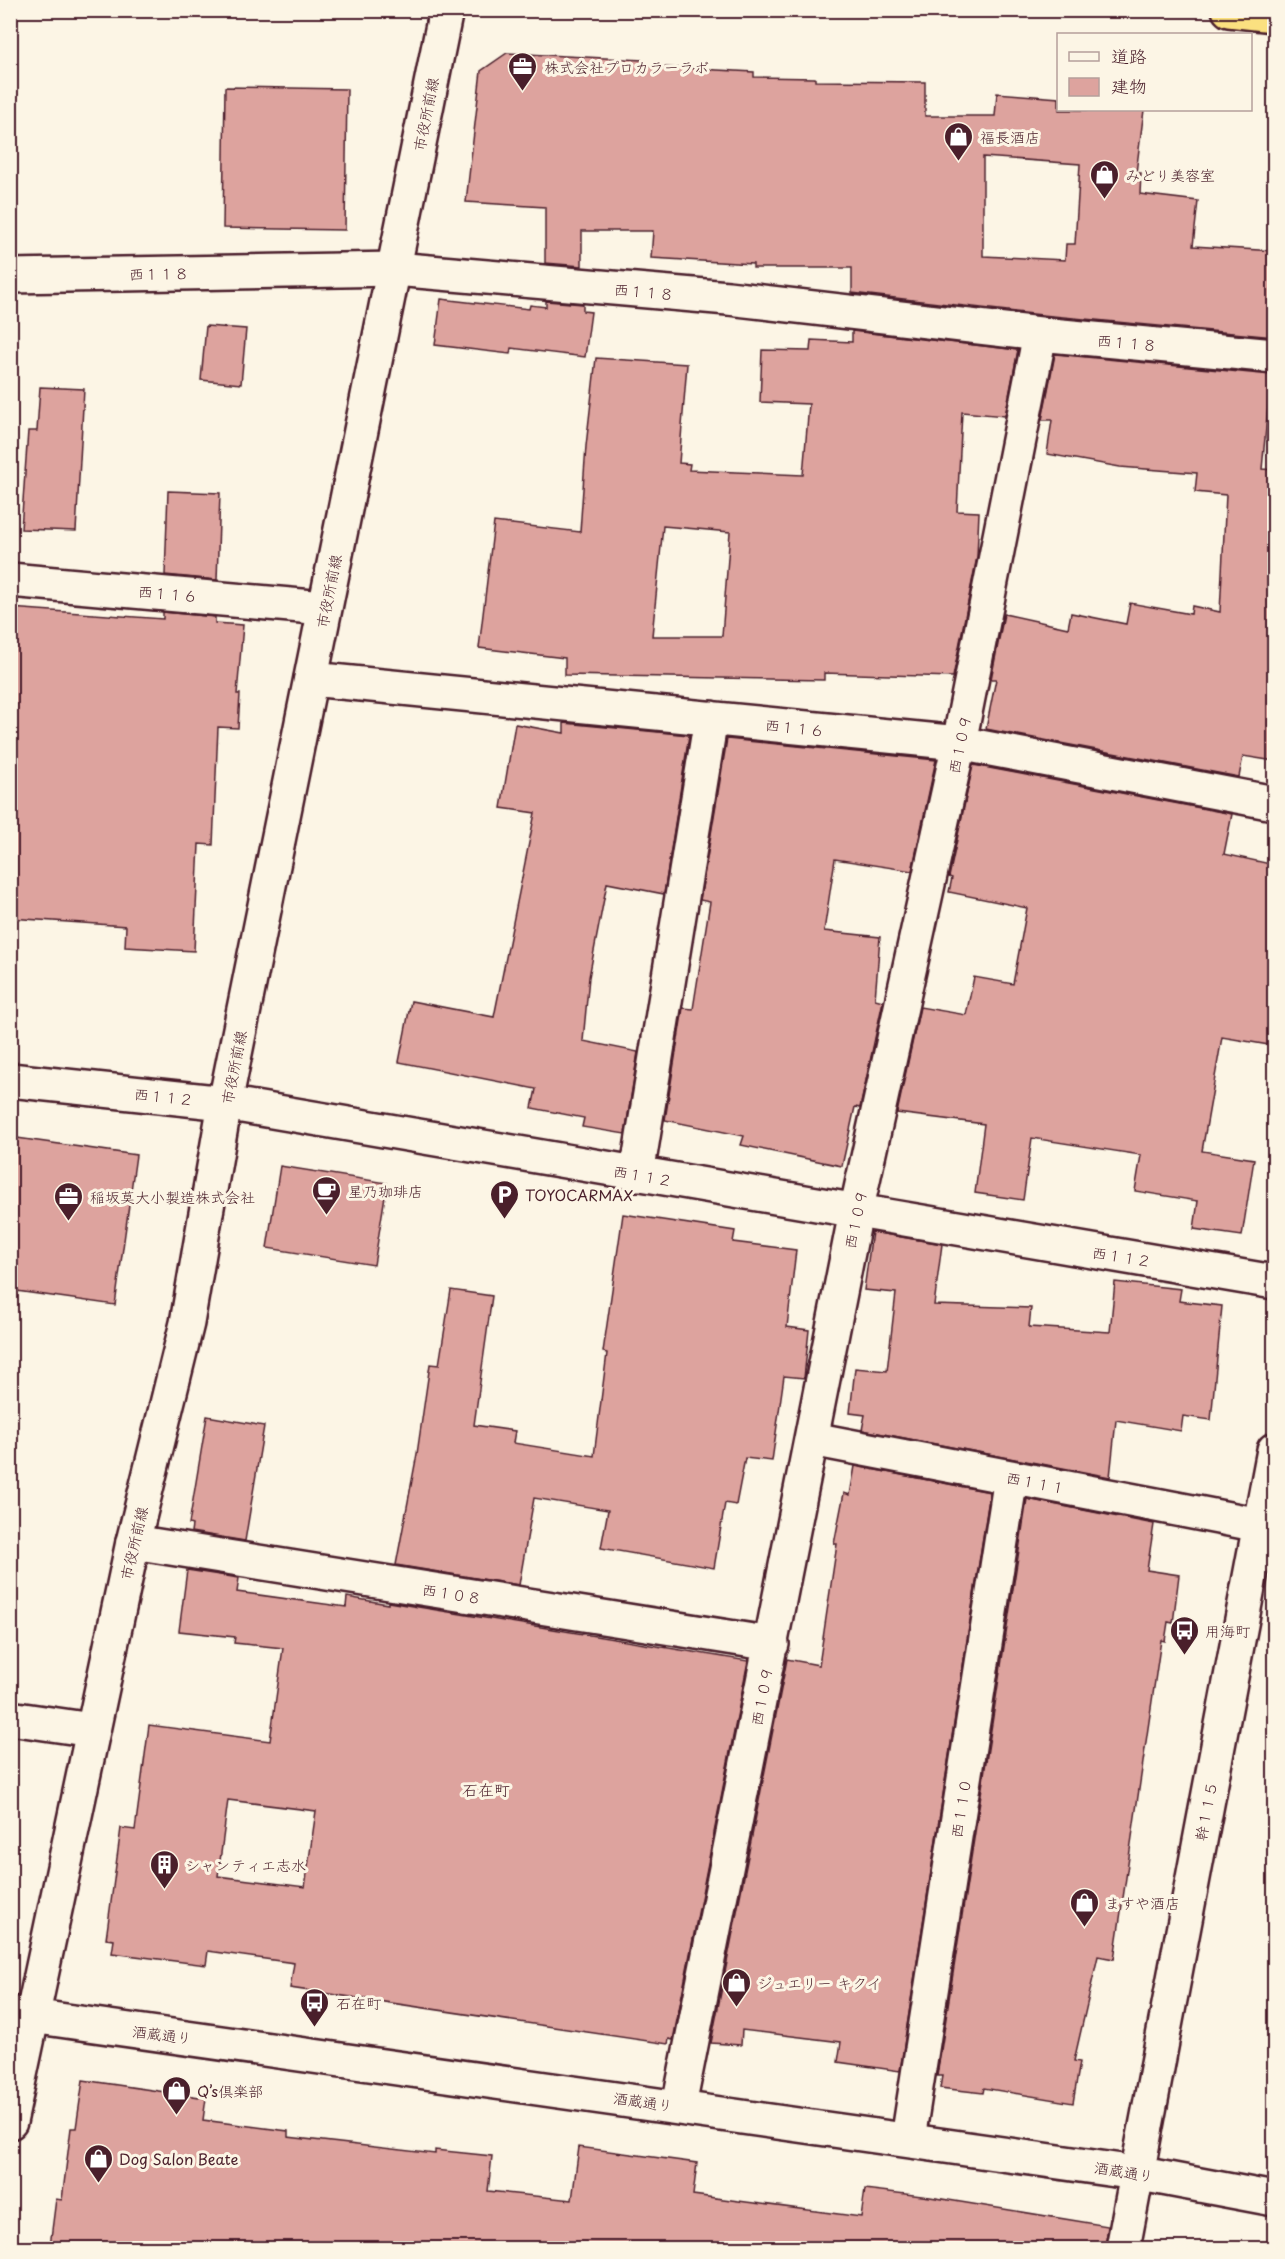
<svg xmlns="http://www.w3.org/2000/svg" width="1285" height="2259" font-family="'Playpen Sans','Klee One',sans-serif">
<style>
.building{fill:#dda39e;stroke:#4a1f2b;stroke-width:1.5;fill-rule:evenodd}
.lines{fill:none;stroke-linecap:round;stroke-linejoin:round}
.street-casing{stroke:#4a1f2b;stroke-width:38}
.secondary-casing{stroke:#4a1f2b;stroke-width:38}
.highway-casing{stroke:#4a1f2b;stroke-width:38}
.street{stroke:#fcf5e5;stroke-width:33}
.secondary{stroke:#fcf5e5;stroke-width:33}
.highway{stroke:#fbe080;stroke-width:33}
.labels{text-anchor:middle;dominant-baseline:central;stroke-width:6;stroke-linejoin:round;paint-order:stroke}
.poi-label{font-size:15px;fill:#4a1f2b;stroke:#fcf5e5;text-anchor:start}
.street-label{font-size:15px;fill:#4a1f2b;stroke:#fcf5e5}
.neighbourhood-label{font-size:16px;fill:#4a1f2b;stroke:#fcf5e5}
</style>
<rect width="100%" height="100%" fill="#fcf5e5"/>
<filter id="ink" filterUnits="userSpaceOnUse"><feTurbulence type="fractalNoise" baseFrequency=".0167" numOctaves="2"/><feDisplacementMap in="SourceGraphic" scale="12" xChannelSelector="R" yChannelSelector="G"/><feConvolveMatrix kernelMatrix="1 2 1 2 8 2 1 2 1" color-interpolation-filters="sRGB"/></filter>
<g filter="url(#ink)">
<!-- building -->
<path class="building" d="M507,53l136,7v6l111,6v5l61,1v3l110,1v34h70l2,-23 62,5v12h85l-8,63h5l-1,21 58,7 -5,45 82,5v86l-233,-22 -190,-22v-25h-99v-4l-102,-6 2,-27h-71v35l-37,-3v-56l-79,-5 15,-131zM983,157l97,7 -5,80h-9l-1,16 -82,-4z
M225,87l122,2 -2,141 -122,-2z
M441,299l88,10 1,-4 16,2v-6l37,3v7l8,1 -6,45 -74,-9 -1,6 -75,-9z
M206,326l40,3 -5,55 -40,-4z
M852,331l166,19 -13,66 -43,-4 -5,99 22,1 -2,45 -24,120 -129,-4v7l-259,-5v-17l-86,-10 15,-126 86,10 6,-86 10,-88 91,6 -8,99 11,1 -1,6 114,5 6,-71 -49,-2 2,-52 48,1 1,-11 41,2zM663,526l67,6 -8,104h-70z
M1055,354l216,21 -9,94 13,1v88l-4,61 4,1v141l-32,-5 -4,21 -253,-48 10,-50h-5l13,-65 64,14 3,-15 55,11 4,-21 61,11 1,-8 28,6 6,-117 -31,-3 2,-19 -77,-6 -73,-13 5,-34h-10z
M40,387l44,2 -8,142 -55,-2 7,-98h9z
M168,491l52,2 -3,87 -52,-5z
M10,608l153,11v-7l52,5v6l28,2 -6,69h3l-2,34 -20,-1 -5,118 -14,-1 -5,107 -69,-4 1,-21 -116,-8z
M564,723l125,12 -25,159 -57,-11 -18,94 -6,64 55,11 -13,82 -43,-7 2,-9 -52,-10 4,-19 -137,-27 12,-61 83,16 41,-204 -34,-5 14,-84 49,9z
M727,739l209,21 -24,111 -77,-12 -11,72 56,6 -5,62 8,2 -23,107 -5,-1 -13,59 -101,-21 3,-9 -79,-16 18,-112 10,1 17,-107 -10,-2z
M973,765l259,49 -8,40 51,11v181l-53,-9 -20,114 52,8 -12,77 -48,-7 4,-28 -63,-10 6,-36 -109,-17 -9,62 -48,-7 9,-69 -87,-11 23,-106 46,8 8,-38 39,7 14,-76 -78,-16 3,-14 -3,-1z
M10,1137l126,18 -21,150 -105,-15z
M280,1166l107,17 -13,82 -107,-17z
M623,1214l112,17 -2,11 63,8 -9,77 22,3 -5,48 -20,-2 -12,85 -27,-3 -9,47 -11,-2 -11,65 -113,-20 7,-38 -74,-12 -15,87 -123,-20 21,-111 13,-90 9,1 12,-75 41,6 -18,129 41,6 -2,12 81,13 13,-103 -4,-1z
M872,1232l70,12 -8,61 97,3 -2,19 81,5 5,-50 66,7 -2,12 43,5 -11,114 -28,-4 -2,15 -65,-11 -6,57 -248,-47 3,-15 -15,-2 5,-45 32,3 9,-78 -32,-3z
M207,1416l57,10 -19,115 -54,-9 1,-7 -3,-1z
M855,1466l135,26 -90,579 -62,-9 3,-20 -99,-12 -1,15 -30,-2 76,-384 32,6 18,-121h-3l10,-51 6,2z
M1027,1499l127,25 -7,46 32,5 -6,48 -5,-1 -3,19 -4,-1 -47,319 -16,-3 -24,105 6,1 -7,41 -89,-15 -1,5 -43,-5 2,-12h-5z
M187,1570l52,8 -2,14 109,15 1,-10 41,7v-2l360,59 -75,379 -4,-1 -1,5 -378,-56 4,-25 -86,-12 -2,14 -94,-12 2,-13 -8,-1 15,-111 14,2 14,-105 121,16 13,-93 -49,-5 1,-6 -56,-6zM228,1800l88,11 -11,76 -87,-11z
M83,2080l123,18 -3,22 85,11v6l147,17v-4l57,6 -4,35 84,9 7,-53 118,16 -4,32 168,22 4,-28 65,8 178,29 -3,22h-1033l-22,-2 6,-47 6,1 9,-72h5z"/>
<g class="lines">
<defs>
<path id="street" d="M10,276l385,-7 333,29 312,36 234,22
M10,580l314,28
M311,679l648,64 315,60
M10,1080l215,23 1049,179
M637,1174l74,-456
M812,1439l448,86
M133,1542l639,102
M10,1718l82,12
M679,2106l177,-894 103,-469 81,-409
M908,2139l103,-662"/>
<path id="secondary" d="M10,2013l1126,160 138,26
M10,2122l123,-580 54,-219 38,-220 221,-1093
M1123,2248l151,-798"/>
<path id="highway" d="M1229,10l45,5"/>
</defs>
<!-- street casing -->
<use href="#street" class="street-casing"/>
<!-- secondary casing -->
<use href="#secondary" class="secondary-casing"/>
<!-- highway casing -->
<use href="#highway" class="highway-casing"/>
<!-- street -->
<use href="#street" class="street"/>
<!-- secondary -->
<use href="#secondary" class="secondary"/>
<!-- highway -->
<use href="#highway" class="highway"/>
</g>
</g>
<!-- icons -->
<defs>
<symbol id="office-pin" viewBox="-11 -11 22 30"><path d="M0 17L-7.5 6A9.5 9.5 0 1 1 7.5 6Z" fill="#4a1f2b" stroke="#fcf5e5"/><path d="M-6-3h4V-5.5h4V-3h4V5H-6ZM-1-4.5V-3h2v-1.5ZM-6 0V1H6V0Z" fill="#fff"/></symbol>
<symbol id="shop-pin" viewBox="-11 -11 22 30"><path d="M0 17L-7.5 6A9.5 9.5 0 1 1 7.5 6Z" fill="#4a1f2b" stroke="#fcf5e5"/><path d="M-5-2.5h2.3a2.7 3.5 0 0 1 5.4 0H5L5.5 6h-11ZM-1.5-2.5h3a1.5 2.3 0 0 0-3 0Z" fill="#fff"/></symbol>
<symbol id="cafe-pin" viewBox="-11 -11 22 30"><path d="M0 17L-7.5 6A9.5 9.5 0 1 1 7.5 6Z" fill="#4a1f2b" stroke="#fcf5e5"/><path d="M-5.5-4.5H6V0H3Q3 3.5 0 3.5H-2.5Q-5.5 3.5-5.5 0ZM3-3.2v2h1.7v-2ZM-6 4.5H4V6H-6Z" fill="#fff"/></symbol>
<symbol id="parking-pin" viewBox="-11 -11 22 30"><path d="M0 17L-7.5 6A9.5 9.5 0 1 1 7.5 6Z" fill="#4a1f2b" stroke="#fcf5e5"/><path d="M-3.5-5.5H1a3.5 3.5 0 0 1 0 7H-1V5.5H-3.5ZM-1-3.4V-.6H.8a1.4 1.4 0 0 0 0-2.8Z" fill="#fff"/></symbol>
<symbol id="bus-pin" viewBox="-11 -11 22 30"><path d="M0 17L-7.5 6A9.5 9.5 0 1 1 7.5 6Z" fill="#4a1f2b" stroke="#fcf5e5"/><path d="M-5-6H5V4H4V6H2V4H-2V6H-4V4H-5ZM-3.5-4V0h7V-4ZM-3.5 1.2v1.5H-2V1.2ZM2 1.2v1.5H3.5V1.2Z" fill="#fff"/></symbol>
<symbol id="building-pin" viewBox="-11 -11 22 30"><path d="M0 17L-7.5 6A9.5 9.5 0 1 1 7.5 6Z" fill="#4a1f2b" stroke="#fcf5e5"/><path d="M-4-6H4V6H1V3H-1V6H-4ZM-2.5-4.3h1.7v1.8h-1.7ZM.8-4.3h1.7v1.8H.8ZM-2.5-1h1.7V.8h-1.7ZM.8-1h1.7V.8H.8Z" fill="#fff"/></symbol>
</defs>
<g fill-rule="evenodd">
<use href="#office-pin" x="506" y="50" width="33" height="45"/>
<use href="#shop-pin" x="942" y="120" width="33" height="45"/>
<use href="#shop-pin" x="1088" y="158" width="33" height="45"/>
<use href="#cafe-pin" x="310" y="1174" width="33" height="45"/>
<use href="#parking-pin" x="488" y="1178" width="33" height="45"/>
<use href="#office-pin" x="52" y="1180" width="33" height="45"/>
<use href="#bus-pin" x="1168" y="1614" width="33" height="45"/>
<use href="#building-pin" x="148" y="1848" width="33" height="45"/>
<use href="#shop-pin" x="1068" y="1886" width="33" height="45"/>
<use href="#shop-pin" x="720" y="1966" width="33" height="45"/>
<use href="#bus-pin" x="298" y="1986" width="33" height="45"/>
<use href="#shop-pin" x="160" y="2074" width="33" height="45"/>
<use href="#shop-pin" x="82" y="2142" width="33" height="45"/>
</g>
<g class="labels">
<!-- poi labels -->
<g class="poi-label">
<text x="544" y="66">株式会社プロカラーラボ</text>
<text x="980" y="136">福長酒店</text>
<text x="1125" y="174">みどり美容室</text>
<text x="348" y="1190">星乃珈琲店</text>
<text x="525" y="1194">TOYOCARMAX</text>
<text x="90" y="1196">稲坂莫大小製造株式会社</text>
<text x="1205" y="1630">用海町</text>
<text x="185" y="1864">シャンティエ志水</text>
<text x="1105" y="1902">ますや酒店</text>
<text x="757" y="1982">ジュエリー キクイ</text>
<text x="336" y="2002">石在町</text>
<text x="197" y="2090">Q’s倶楽部</text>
<text x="119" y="2158">Dog Salon Beate</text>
</g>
<!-- street labels -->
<g class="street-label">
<text transform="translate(425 114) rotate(-79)">市役所前線</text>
<text transform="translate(159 273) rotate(-1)">西１１８</text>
<text transform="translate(644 291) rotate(5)">西１１８</text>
<text transform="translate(1127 342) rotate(5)">西１１８</text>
<text transform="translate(328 591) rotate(-79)">市役所前線</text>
<text transform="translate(168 593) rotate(5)">西１１６</text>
<text transform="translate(795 727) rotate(6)">西１１６</text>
<text transform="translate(959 744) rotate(-78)">西１０９</text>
<text transform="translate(233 1067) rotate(-79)">市役所前線</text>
<text transform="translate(164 1096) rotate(6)">西１１２</text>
<text transform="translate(643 1175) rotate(10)">西１１２</text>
<text transform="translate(855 1219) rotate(-78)">西１０９</text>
<text transform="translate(1122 1256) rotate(9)">西１１２</text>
<text transform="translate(1036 1482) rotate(11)">西１１１</text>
<text transform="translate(133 1543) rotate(-77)">市役所前線</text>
<text transform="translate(452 1593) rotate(9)">西１０８</text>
<text transform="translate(761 1696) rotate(-79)">西１０９</text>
<text transform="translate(960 1808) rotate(-81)">西１１０</text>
<text transform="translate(1205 1811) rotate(-79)">幹１１５</text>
<text transform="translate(162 2034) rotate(7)">酒蔵通り</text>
<text transform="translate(643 2101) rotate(8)">酒蔵通り</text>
<text transform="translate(1124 2171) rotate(9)">酒蔵通り</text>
</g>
<!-- neighbourhood labels -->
<g class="neighbourhood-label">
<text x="486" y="1789">石在町</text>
</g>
</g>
<!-- margin -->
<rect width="1285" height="2259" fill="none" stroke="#fcf5e5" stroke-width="36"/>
<rect x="18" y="18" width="1249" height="2223" fill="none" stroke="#4a1f2b" stroke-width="2" filter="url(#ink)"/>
<!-- legend -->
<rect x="1057" y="33" width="195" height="78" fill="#fcf5e5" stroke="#b59f9b" stroke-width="1.5"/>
<rect x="1069" y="52" width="30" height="9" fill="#fcf5e5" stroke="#b59f9b" stroke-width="1.5"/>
<text x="1111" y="63" font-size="18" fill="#4a1f2b">道路</text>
<rect x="1069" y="78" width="30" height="18" fill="#dda39e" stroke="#b59f9b" stroke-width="1.5"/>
<text x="1111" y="93" font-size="18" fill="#4a1f2b">建物</text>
</svg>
